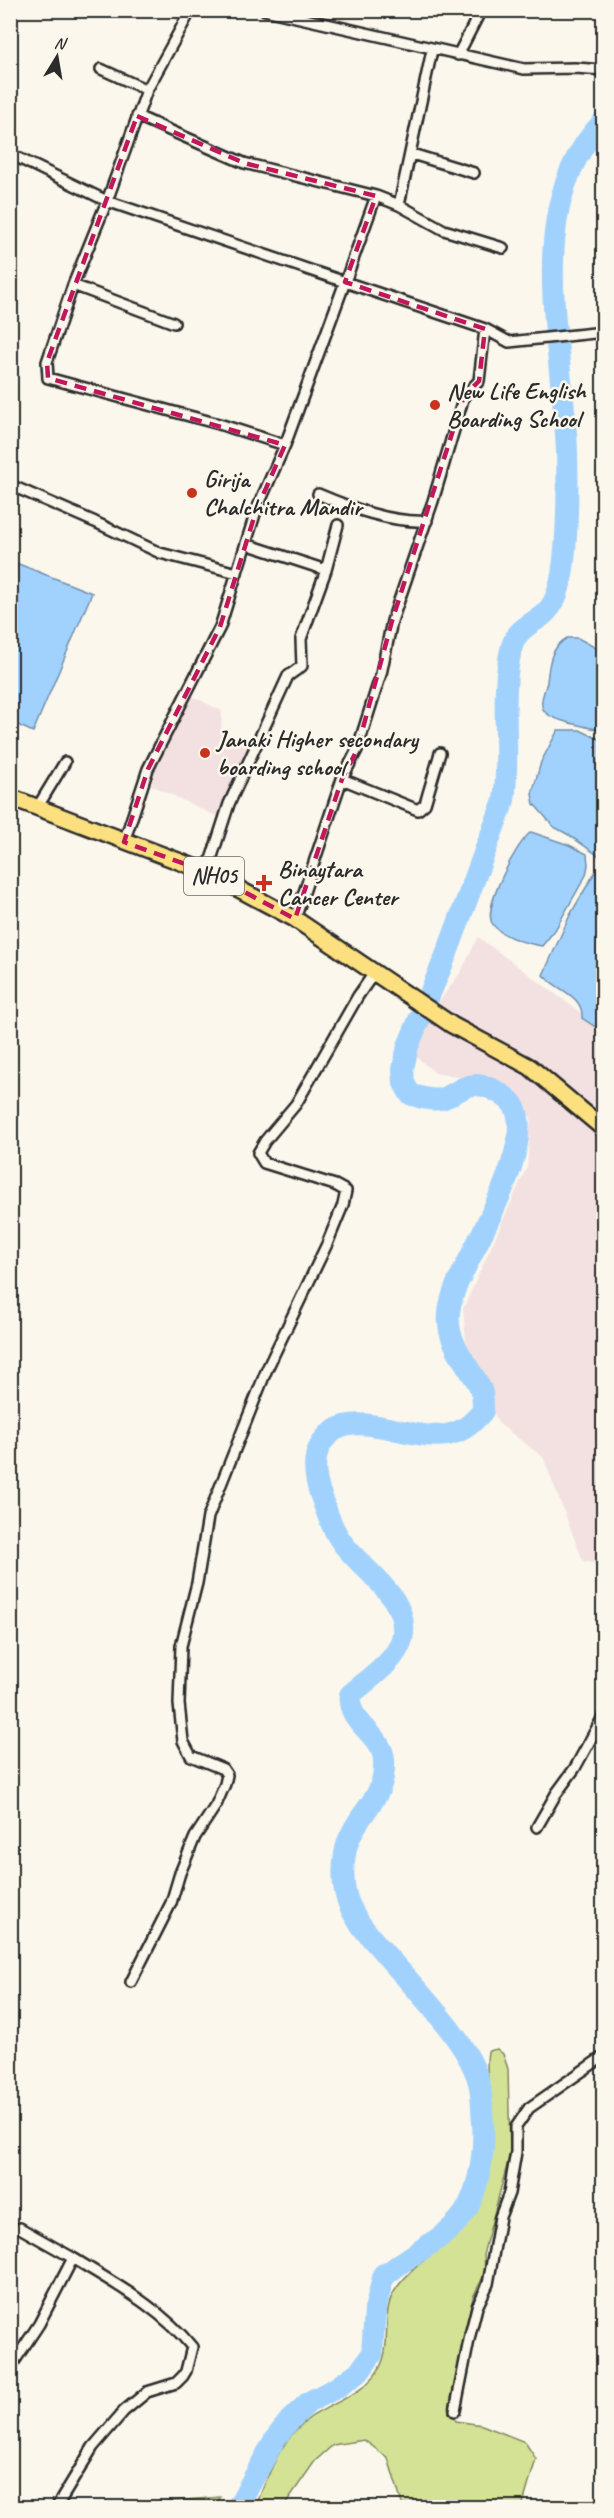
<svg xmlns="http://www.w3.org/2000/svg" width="614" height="2518" font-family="Caveat,sans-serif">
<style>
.built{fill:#f3e1e2}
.green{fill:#d4e295;stroke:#808660;stroke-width:1.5}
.water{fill:#a1d2fe;stroke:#728faa;stroke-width:1.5}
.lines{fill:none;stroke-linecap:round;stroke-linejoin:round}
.river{stroke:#a1d2fe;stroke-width:22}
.minor-casing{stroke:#2b2b2b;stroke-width:14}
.primary-casing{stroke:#2b2b2b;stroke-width:20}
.minor{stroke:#fbf7ec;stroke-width:9}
.primary{stroke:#fce080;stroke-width:15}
.marked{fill:none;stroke:#c2185b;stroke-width:4.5;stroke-dasharray:12 8;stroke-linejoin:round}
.poi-dot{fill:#c8321e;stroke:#fbf7ec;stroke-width:2}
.labels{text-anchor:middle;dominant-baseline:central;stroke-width:5;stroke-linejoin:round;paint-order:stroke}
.shield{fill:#fbf7ec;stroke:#696865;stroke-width:1.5}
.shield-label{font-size:22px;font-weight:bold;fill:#2b2b2b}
.poi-label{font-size:24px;font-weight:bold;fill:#2b2b2b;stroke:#fbf7ec;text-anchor:start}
</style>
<rect width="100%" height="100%" fill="#fbf7ec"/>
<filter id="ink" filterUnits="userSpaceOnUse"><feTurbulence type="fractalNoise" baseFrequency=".0167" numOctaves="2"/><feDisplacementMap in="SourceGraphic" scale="12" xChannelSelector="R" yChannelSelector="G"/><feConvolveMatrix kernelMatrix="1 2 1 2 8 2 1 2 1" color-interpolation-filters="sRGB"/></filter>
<g filter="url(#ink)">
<!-- built -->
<path class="built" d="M190,695l32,16 -1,23 29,11 -30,73 -69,-33 7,-25z
M478,937l125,92v536l-20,-4 -40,-104 -45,-34 -32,-81 -3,-33 64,-142 4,-50 -38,-34 -58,-10 -25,-22 3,-13 49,-68z"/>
<!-- green -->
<path class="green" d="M497,2049l6,5 5,15 2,85 -26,97 1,22 -12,24 -23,107 6,17 26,4 43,17 11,17 -14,48h-119l-15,-49 -24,-18 -31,5 -18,16 -32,46 -28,1c14,-34 25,-70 56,-91 24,-16 55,-23 69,-50 12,-22 1,-54 14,-75 16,-27 56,-47 75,-73 15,-21 24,-83 23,-110 -2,-20 -7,-38 -4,-58z
M220,2497l-3,10h-114z"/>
<!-- water -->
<path class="water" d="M11,561l81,32 -59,139 -22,-10z
M567,638h11l25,14v79c-15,-5 -45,-8 -57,-18 -9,-8 -1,-22 1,-31 2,-18 3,-34 20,-44z
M558,730h22l23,11v118l-34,-24 -15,-8 -20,-23 -2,-10 9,-32z
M531,832l38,13 18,9 1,11 -2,10 -31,55 -13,16c-16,-3 -42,-9 -50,-23 -9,-16 25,-81 39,-91z
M595,872h8v155l-9,-1 -12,-8c2,-23 -26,-28 -39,-43l27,-60z"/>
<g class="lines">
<!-- river -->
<path class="river" d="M237,2508l38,-69 15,-19 19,-18 27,-14 24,-17 12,-17 3,-44 9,-36 1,2c25,-24 65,-36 83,-69 12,-24 17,-58 15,-84 -1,-12 -1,-24 -3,-36 -8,-44 -71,-104 -100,-139 -14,-16 -31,-35 -35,-57 -3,-15 -2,-39 5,-54 12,-29 36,-39 34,-77 -1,-25 -38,-38 -34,-65 17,-15 46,-33 52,-56 10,-43 -44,-70 -63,-101 -8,-12 -13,-28 -18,-42 -5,-14 -9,-33 -2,-48 25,-52 96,0 135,-15 13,-4 20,-12 29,-22 0,-5 0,-12 -1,-18 -2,-9 -8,-16 -13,-24 -19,-29 -27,-46 -14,-80 14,-36 92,-159 53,-190 -12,-9 -28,-18 -42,-12 -9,3 -16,10 -25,12 -11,2 -22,-2 -31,-5l-6,-11 -1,-14 5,-23 39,-93 57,-153c7,-48 -5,-106 8,-154 5,-17 18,-21 31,-31 12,-10 16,-25 19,-40 6,-39 6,-83 5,-122 -3,-105 -47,-248 37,-332"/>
<defs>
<path id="minor" d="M191,10l-44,80 -40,111 -34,84 -26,77 1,16 171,46 66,21
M265,10l259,59 51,-1 29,2
M458,55l23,-45
M101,69l46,21
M137,116l107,47 132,33 23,9 45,25 59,18
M10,154l97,47 238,81 -60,163 -29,66 -36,116 -72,142 -24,73
M412,154l62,19
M376,196l-31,86 140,47 24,13 95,-10
M399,205l33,-155
M73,285l101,38
M10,485l85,37 65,31 77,20
M318,494c33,14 73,29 109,27
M326,570l12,-45
M342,779l76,31 7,-6 15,-51
M37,808l28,-46
M207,872l22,-68 59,-128 14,-10 -1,-27 25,-69 -80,-26
M295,919l47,-140 15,-29 24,-76 11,-53 41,-120 31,-105 15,-15 6,-52
M537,1827l19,-33 19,-26 29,-53
M131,1982l40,-79 9,-30 15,-36 21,-32 9,-21 2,-9 -4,-6 -32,-13 -8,-15 -4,-37 2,-58 16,-63 11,-66 59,-148 60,-125 16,-39 3,-14 -11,-6 -71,-22 -6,-10 7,-12 31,-37 62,-108 16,-23
M10,2368l29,-44 34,-66 -53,-30
M455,2411l15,-76 7,-28 11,-23 12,-67 9,-24 7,-41v-25l13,-19 75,-52
M56,2508l37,-61 31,-36 23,-19 29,-9 7,-7 3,-5 6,-24c-31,-39 -77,-63 -119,-89"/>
<path id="primary" d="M10,797l197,75 88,47 157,106 78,42 74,62"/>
</defs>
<!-- minor casing -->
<use href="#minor" class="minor-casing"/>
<!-- primary casing -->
<use href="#primary" class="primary-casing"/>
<!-- minor -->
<use href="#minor" class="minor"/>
<!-- primary -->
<use href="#primary" class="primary"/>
</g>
</g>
<!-- marked area -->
<path class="marked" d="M137,116l107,47 132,33 -31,86 140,47 -6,52 -15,15 -72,225 -35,129 -15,29 -47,140 -88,-47 -83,-30 24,-73 72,-142 36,-116 29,-66 -237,-67 -1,-16z"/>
<!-- markers -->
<g class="poi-dot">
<circle cx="435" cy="405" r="6"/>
<circle cx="192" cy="493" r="6"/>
<circle cx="205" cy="753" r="6"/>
<path d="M261 874h6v6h6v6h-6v6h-6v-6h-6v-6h6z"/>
</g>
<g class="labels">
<!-- shield labels -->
<rect class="shield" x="184" y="857" width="60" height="38" rx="4.5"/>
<g class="shield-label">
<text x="214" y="876">NH05</text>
</g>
<!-- poi labels -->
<g class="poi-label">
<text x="447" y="391">New Life English<tspan x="447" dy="28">Boarding School</tspan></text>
<text x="204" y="479">Girija<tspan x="204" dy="28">Chalchitra Mandir</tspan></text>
<text x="217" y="739">Janaki Higher secondary<tspan x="217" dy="28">boarding school</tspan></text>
<text x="278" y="869">Binaytara<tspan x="278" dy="28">Cancer Center</tspan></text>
</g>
</g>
<!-- margin -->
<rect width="614" height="2518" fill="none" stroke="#fbf7ec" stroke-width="36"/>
<rect x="18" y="18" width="578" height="2482" fill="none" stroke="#2b2b2b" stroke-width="2" filter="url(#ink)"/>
<!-- north arrow -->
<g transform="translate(57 57) rotate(11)" stroke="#fbf7ec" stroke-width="4.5" paint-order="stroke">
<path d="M0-4.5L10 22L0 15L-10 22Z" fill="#2b2b2b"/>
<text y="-9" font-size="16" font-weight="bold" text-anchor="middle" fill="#2b2b2b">N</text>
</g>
</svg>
